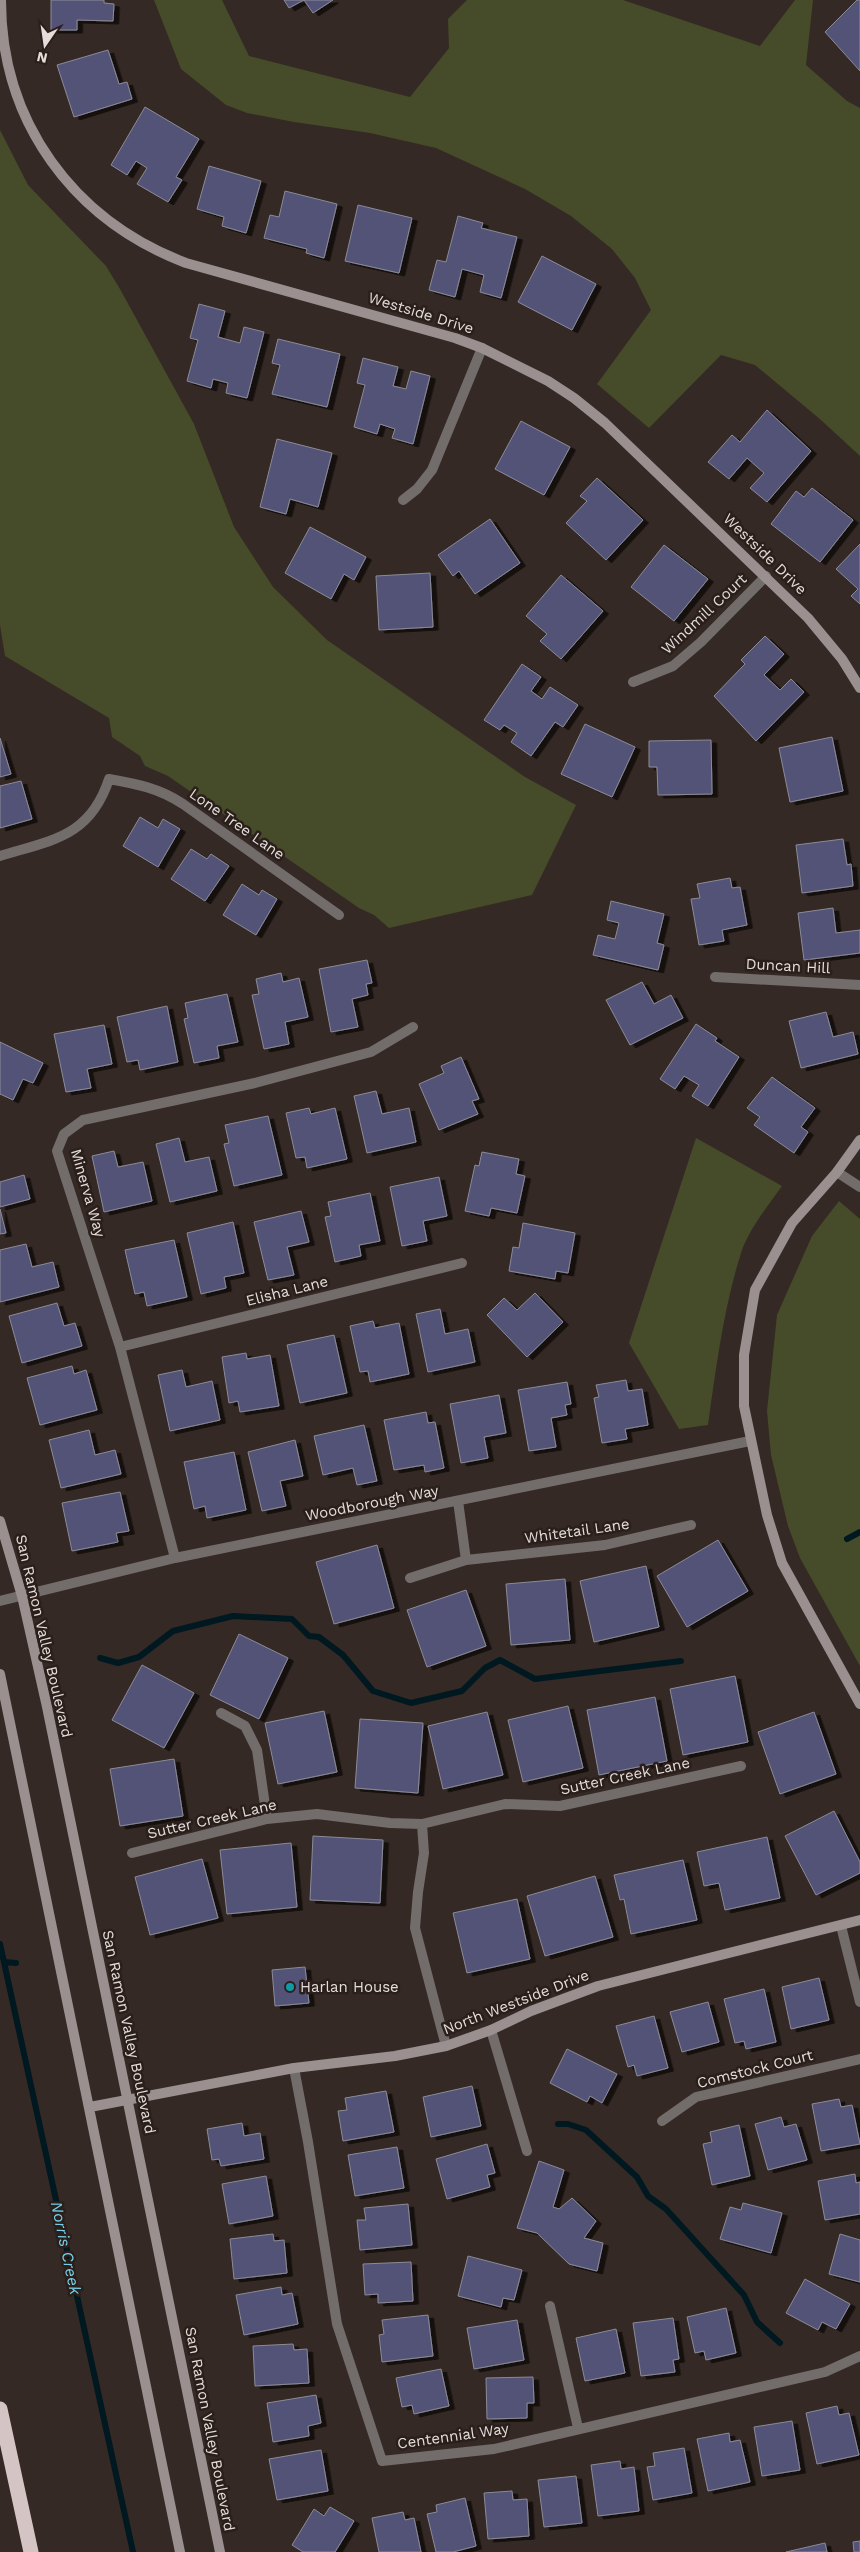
<svg xmlns="http://www.w3.org/2000/svg" width="860" height="2552" font-family="'Work Sans',sans-serif">
<style>
.green{fill:#464b29}
.lines{fill:none;stroke-linecap:round;stroke-linejoin:round}
.stream{stroke:#001820;stroke-width:6}
.building{fill:#535278;stroke:#8b8b97;filter:url(#shadow)}
.street{stroke:#726c6b;stroke-width:10}
.secondary{stroke:#9a908f;stroke-width:10}
.highway{stroke:#d4c4c3;stroke-width:15}
.culture-dot{fill:#0f9aa8;stroke:#2a1f1b;stroke-width:2}
.labels{text-anchor:middle;dominant-baseline:central;stroke-width:5;stroke-linejoin:round;paint-order:stroke}
.street-label{font-size:15px;fill:#e4ddda;stroke:#2a1f1b}
.poi-label{font-size:15px;fill:#e4ddda;stroke:#2a1f1b;text-anchor:start}
.water-label{font-size:16px;font-style:italic;fill:#76cfe8;stroke:#2a1f1b}
</style>
<defs>
<filter id="shadow"><feDropShadow dx="5.5" dy="3" stdDeviation="0" flood-color="#0009"/></filter>
</defs>
<rect width="100%" height="100%" fill="#342924"/>
<!-- green -->
<path class="green" d="M154,0h68l27,56 161,41 39,-49 -1,-29 19,-19h156l137,46 35,-46h18l-7,65 41,36 13,7v348l-39,-36 -66,-55 -34,-10 -72,73 -52,-44 54,-74 -16,-32 -23,-29 -41,-33 -46,-27 -89,-41 -66,-15 -76,-11 -47,-9 -21,-8 -45,-36z
M0,130l28,55 78,81 14,23 74,135 40,103 39,60 54,53 198,137 51,28 -44,90 -143,33 -15,-13 -15,-7 -191,-132 -23,-10 -5,-10 -28,-19 -3,-19 -104,-62 -5,-31z
M696,1138l86,48c-14,20 -31,40 -40,64 -18,55 -26,118 -34,175l-29,4 -50,-86z
M839,1201l21,18v447l-60,-108 -12,-32 -17,-71 -4,-44 10,-96 35,-79z"/>
<g class="lines">
<!-- stream -->
<path class="stream" d="M847,1539l13,-7
M100,1658l18,5 21,-6 34,-26 60,-15 59,3 17,17 10,1 24,18 30,36 38,12 51,-12 23,-23 15,-8 35,19 146,-18
M0,1944l133,608
M4,1962l12,1
M558,2124h10l18,6 51,47 11,19 18,13 78,86 13,27 23,21"/>
</g>
<!-- building -->
<path class="building" d="M51,0h53v3l10,1 -1,17 -36,-1v10h-26z
M284,0h49l-20,13 -9,-13 -15,8z
M857,0h3v71l-35,-39z
M108,50l11,34 8,-2 5,17 -58,18 -17,-52z
M145,107l54,32 -23,38 6,3 -14,22 -31,-18 10,-16 -11,-7 -9,14 -16,-10z
M209,166l52,15 -15,52 -24,-7 2,-9 -27,-8z
M285,191l52,13 -13,54 -18,-5 1,-4 -43,-11 6,-23 9,2z
M358,205l54,13 -13,55 -54,-12z
M458,216l25,7 -2,5 36,9 -16,61 -21,-6 4,-17 -22,-6 -7,28 -26,-7 8,-30 9,2z
M542,256l54,28 -24,46 -54,-28z
M199,304l26,7 -7,26 22,6 4,-16 20,5 -17,66 -21,-5 2,-10 -15,-4 -2,9 -24,-7 11,-41 -8,-2z
M278,339l62,15 -13,53 -55,-13 8,-29 -8,-2z
M363,358l35,9 -5,19 13,3 5,-18 19,5 -17,68 -21,-6 3,-9 -15,-5 -3,10 -23,-7 11,-42 -8,-2z
M767,410l44,41 -44,51 -17,-14 14,-15 -17,-15 -18,21 -21,-17 24,-27 8,7z
M521,421l49,26 -26,48 -49,-26z
M277,439l55,14 -14,54 -28,-8 -4,15 -26,-7z
M597,478l46,42 -37,40 -40,-37 21,-22 -7,-5z
M812,488l41,32 -33,42 -49,-38 25,-33 8,6z
M490,519l30,44 -45,31 -16,-23 -6,5 -15,-21z
M310,527l56,30 -12,23 -10,-6 -13,25 -46,-26z
M860,544v60l-9,-8 7,-7 -22,-20z
M664,545l44,34 -34,42 -43,-34z
M430,573l3,54 -54,3 -3,-54z
M561,575l42,36 -42,48 -21,-18 7,-7 -21,-18z
M765,636l19,18 -20,21 16,15 11,-11 13,13 -48,49 -42,-45 31,-32 -4,-4z
M522,664l19,13 -10,14 11,8 8,-12 28,18 -15,22 -8,-5 -24,34 -20,-14 6,-9 -13,-8 -4,5 -16,-10z
M585,724l50,23 -23,50 -51,-23z
M832,737l11,54 -53,11 -11,-54z
M0,738l11,36 -11,3z
M711,740l1,54 -54,1 -1,-28h-8v-26z
M21,781l11,38 -32,9v-42z
M140,817l18,11 5,-9 17,10 -22,38 -35,-21z
M843,839l4,26 4,-1 2,22 -51,7 -6,-48z
M191,849l16,10 4,-5 18,12 -24,35 -34,-22z
M730,878l2,10 8,-1 7,38 -25,5 2,11 -25,4 -8,-46 9,-1 -3,-14z
M242,884l17,11 3,-5 15,9 -21,36 -33,-20z
M611,901l53,13 -7,29 7,2 -6,25 -65,-15 5,-20 17,4 4,-16 -12,-3z
M833,908l3,25 24,-3v23l-56,7 -6,-47z
M367,960l5,23 -6,1 2,11 -16,4 6,28 -27,5 -12,-63z
M281,973l2,9 16,-4 9,39 -23,5 4,22 -25,5 -12,-54 7,-1 -3,-15z
M642,982l12,22 17,-9 12,23 -53,27 -24,-45z
M227,994l11,48 -21,4 2,12 -25,5 -10,-44 4,-1 -3,-15z
M167,1006l11,56 -38,8 -2,-10 -11,2 -10,-45z
M826,1012l7,25 20,-5 5,22 -57,14 -12,-47z
M696,1024l21,14 -2,3 24,16 -31,49 -16,-10 7,-11 -15,-9 -9,13 -15,-10z
M104,1025l8,39 -25,5 4,19 -25,4 -12,-58z
M0,1042l43,21 -10,20 -10,-4 -10,21 -13,-6z
M461,1057l18,42 -7,2 6,13 -39,16 -20,-46 25,-11 -3,-7z
M772,1077l43,31 -14,19 7,5 -14,21 -40,-28 6,-8 -13,-9z
M376,1091l6,23 27,-6 7,34 -49,11 -13,-57z
M309,1108l2,6 24,-6 12,51 -40,9 -2,-11 -9,1 -10,-45z
M268,1116l14,59 -48,11 -10,-42 5,-1 -4,-18z
M179,1138l6,24 24,-5 8,34 -47,11 -14,-58z
M114,1151l4,16 25,-5 9,39 -48,11 -12,-56z
M482,1152l37,7 -3,15 9,2 -8,37 -26,-5 -2,8 -24,-5 10,-46 4,1z
M24,1175l6,24 -30,8v-25z
M439,1177l8,39 -24,5 4,20 -25,5 -12,-59z
M370,1193l10,48 -21,4 2,11 -26,6 -10,-45 6,-1 -3,-14z
M0,1209l6,24 -6,1z
M301,1211l8,31 -22,5 7,28 -26,5 -14,-58z
M233,1222l11,51 -20,4 2,11 -25,6 -14,-61z
M523,1223l52,10 -7,40 -12,-2 -1,8 -46,-8 4,-24 6,1z
M174,1240l13,57 -40,9 -3,-14 -9,2 -10,-44z
M26,1244l6,23 21,-5 6,25 -59,15v-52z
M535,1293l28,29 -36,35 -40,-42 17,-17 13,12z
M57,1303l7,23 11,-3 7,23 -60,17 -13,-47z
M440,1309l5,25 23,-5 7,33 -47,10 -12,-58z
M373,1321l2,7 24,-5 10,51 -39,8 -2,-11 -8,1 -10,-46z
M334,1335l13,58 -47,10 -13,-58z
M246,1353l1,6 23,-4 9,51 -39,6 -2,-11 -9,2 -7,-46z
M72,1366l2,8 12,-4 11,40 -57,15 -13,-47z
M182,1370l4,17 26,-6 8,39 -50,11 -12,-56z
M626,1380l2,11 14,-2 6,36 -23,4 2,10 -25,4 -8,-45 5,-1 -3,-12z
M567,1382l4,22 -6,1 2,10 -16,3 5,29 -27,4 -11,-61z
M499,1395l7,38 -22,4 4,21 -27,5 -11,-59z
M426,1412l2,11 7,-1 9,46 -19,4 -1,-7 -30,5 -10,-50z
M364,1425l13,56 -20,4 -4,-17 -30,7 -9,-39z
M89,1430l6,25 20,-5 6,24 -60,14 -12,-48z
M295,1440l8,36 -23,5 6,25 -24,5 -14,-59z
M234,1452l12,58 -39,8 -2,-12 -11,3 -10,-47z
M120,1492l9,39 -13,2 2,9 -46,9 -10,-48z
M718,1540l30,51 -61,36 -30,-51z
M377,1545l17,63 -60,16 -18,-62z
M646,1566l13,61 -65,15 -14,-61z
M565,1579l5,61 -59,5 -5,-61z
M466,1590l20,56 -59,21 -20,-57z
M239,1634l49,24 -29,61 -49,-24z
M142,1665l52,28 -30,55 -52,-28z
M735,1676l13,66 -65,13 -13,-66z
M655,1697l12,64 -68,14 -12,-65z
M568,1706l15,62 -60,14 -15,-62z
M324,1711l13,61 -59,12 -13,-61z
M487,1712l16,63 -60,14 -15,-63z
M814,1712l22,62 -56,20 -22,-62z
M360,1719l63,4 -5,70 -63,-5z
M174,1759l9,57 -63,10 -10,-57z
M834,1811l26,51v11l-44,22 -31,-59z
M313,1836l70,4 -3,63 -70,-3z
M767,1837l13,61 -55,12 -6,-27 -15,3 -7,-34z
M291,1843l6,64 -70,7 -7,-64z
M202,1859l16,59 -68,17 -15,-58z
M683,1860l14,60 -66,14 -7,-35 -4,1 -6,-25z
M595,1876l18,61 -68,19 -18,-60z
M517,1899l13,60 -63,14 -14,-60z
M305,1967l4,36 -34,3 -3,-36z
M819,1978l10,42 -38,9 -9,-42z
M764,1989l12,53 -30,7 -2,-8 -9,2 -11,-44z
M708,2002l11,40 -37,10 -12,-40z
M654,2016l14,52 -31,8 -3,-11 -6,2 -12,-41z
M567,2049l50,25 -15,29 -12,-7 -3,6 -37,-19z
M472,2086l9,40 -50,11 -8,-40z
M386,2091l8,41 -51,9 -5,-30 9,-1 -2,-12z
M839,2099l2,8 11,-2 8,39 -39,7 -9,-47z
M781,2117l3,10 12,-3 11,36 -39,10 -13,-46z
M242,2123l2,13 16,-3 4,26 -43,7 -2,-7 -7,1 -5,-31z
M739,2125l11,51 -38,9 -9,-41 9,-2 -2,-10z
M487,2144l8,29 -8,2 3,12 -43,12 -11,-40z
M397,2147l7,41 -49,8 -7,-41z
M539,2161l25,9 -11,37 6,2 13,-11 24,23 -12,17 19,5 -6,28 -28,-7 -32,-31 -20,-5z
M855,2174l1,9 4,-1v32l-35,6 -7,-39z
M266,2176l7,40 -44,8 -7,-40z
M743,2203l39,10 -11,40 -51,-14 10,-32 11,3z
M408,2204l4,41 -52,5 -3,-30h9l-2,-12z
M273,2234l1,7 10,-1 3,33 -53,6 -4,-40z
M840,2234l20,6v42l-31,-8z
M468,2256l54,14 -8,30 -11,-2 -2,9 -43,-11z
M411,2262l2,39 -35,2v-9l-13,1 -2,-31z
M805,2279l45,25 -14,25 -14,-7 -4,8 -32,-17z
M281,2287l1,8 10,-2 6,31 -54,11 -8,-40z
M726,2308l10,45 -30,7 -2,-9 -9,2 -8,-36z
M428,2315l5,41 -51,6 -3,-27 5,-1 -2,-14z
M673,2318l6,41 -6,1 2,12 -34,4 -8,-53z
M517,2320l7,40 -50,9 -7,-41z
M616,2329l9,44 -40,8 -9,-43z
M293,2344l1,6 13,-1 2,34 -54,3 -2,-40z
M441,2369l8,37 -35,8 -2,-9 -10,2 -6,-29z
M533,2377l1,26h-7v15l-40,1 -1,-41z
M316,2395l5,28 -13,3 1,10 -36,6 -6,-39z
M837,2406l2,9 10,-2 10,42 -42,9 -11,-51z
M792,2421l8,49 -38,6 -8,-49z
M729,2433l1,9 10,-2 10,42 -42,9 -11,-52z
M684,2448l8,45 -39,7 -6,-33 8,-1 -2,-13z
M321,2450l7,41 -51,9 -8,-41z
M620,2461l1,8 13,-2 5,44 -41,5 -7,-51z
M576,2476l6,47 -38,4 -6,-47z
M512,2491l1,9 14,-1 2,37 -41,3 -4,-46z
M465,2498l11,48 -23,6h-17l-9,-38 10,-2 -1,-7z
M330,2507l24,14 -19,31h-32l-11,-7 22,-36 10,7z
M403,2512l2,8 9,-2 7,34h-42l-7,-34z
M860,2541v11h-6l-1,-10z
M825,2543l2,9h-41z"/>
<g class="lines">
<!-- street -->
<path class="street" d="M403,500l14,-11 15,-19 50,-122
M633,682l40,-16 28,-24 65,-66
M0,856c52,-16 90,-19 109,-77 28,5 50,9 74,25l156,111
M715,977l145,8
M837,1172l23,15
M120,1347l342,-84
M458,1501l8,59
M175,1558l-55,-211 -63,-196 7,-17 19,-14 172,-37 116,-31 42,-25
M410,1578l56,-18 139,-15 86,-20
M0,1601l175,-43 575,-117
M221,1713l24,13 12,24 10,69
M422,1824l2,29 -6,39 -3,36 31,118
M132,1853l135,-34 50,-5 73,9 32,1 83,-20 55,2 181,-40
M841,1926l19,76
M491,2030l36,121
M294,2068l14,74 29,182 45,137 112,-12 331,-77 35,-16
M662,2121l34,-24 164,-38
M550,2306l28,122"/>
<!-- secondary -->
<path class="secondary" d="M1,0c0,122 72,220 185,263l269,75 27,10 66,33 26,17 31,25 203,195 34,41 18,29
M860,1140l-23,32 -45,51 -37,67 -11,65v51l23,109 15,48 78,141
M0,1521l22,75 25,111 173,845
M0,1674l180,878
M90,2107l204,-39 101,-12 51,-10 45,-16 40,-19 67,-25 262,-66"/>
<!-- highway -->
<path class="highway" d="M0,2409l31,143"/>
</g>
<!-- markers -->
<circle class="culture-dot" cx="290" cy="1987" r="5"/>
<g class="labels">
<!-- street labels -->
<g class="street-label">
<text transform="translate(421 313) rotate(17)">Westside Drive</text>
<text transform="translate(765 554) rotate(44)">Westside Drive</text>
<text transform="translate(704 614) rotate(-43)">Windmill Court</text>
<text transform="translate(237 824) rotate(35)">Lone Tree Lane</text>
<text transform="translate(788 966) rotate(3)">Duncan Hill</text>
<text transform="translate(88 1193) rotate(74)">Minerva Way</text>
<text transform="translate(287 1291) rotate(-14)">Elisha Lane</text>
<text transform="translate(372 1503) rotate(-11)">Woodborough Way</text>
<text transform="translate(577 1531) rotate(-8)">Whitetail Lane</text>
<text transform="translate(44 1636) rotate(77)">San Ramon Valley Boulevard</text>
<text transform="translate(625 1776) rotate(-12)">Sutter Creek Lane</text>
<text transform="translate(212 1819) rotate(-13)">Sutter Creek Lane</text>
<text transform="translate(516 2002) rotate(-21)">North Westside Drive</text>
<text transform="translate(129 2032) rotate(78)">San Ramon Valley Boulevard</text>
<text transform="translate(755 2069) rotate(-14)">Comstock Court</text>
<text transform="translate(210 2429) rotate(79)">San Ramon Valley Boulevard</text>
<text transform="translate(453 2436) rotate(-8)">Centennial Way</text>
</g>
<!-- poi labels -->
<g class="poi-label">
<text x="300" y="1987">Harlan House</text>
</g>
<!-- water labels -->
<g class="water-label">
<text transform="translate(66 2248) rotate(78)">Norris Creek</text>
</g>
</g>
<!-- north arrow -->
<g transform="translate(45 45) rotate(193)" stroke="#2a1f1b" stroke-width="4" paint-order="stroke">
<path d="M0-4L9 19L0 12L-9 19Z" fill="#e4ddda"/>
<text y="-8" font-size="14" font-weight="bold" text-anchor="middle" fill="#e4ddda">N</text>
</g>
</svg>
